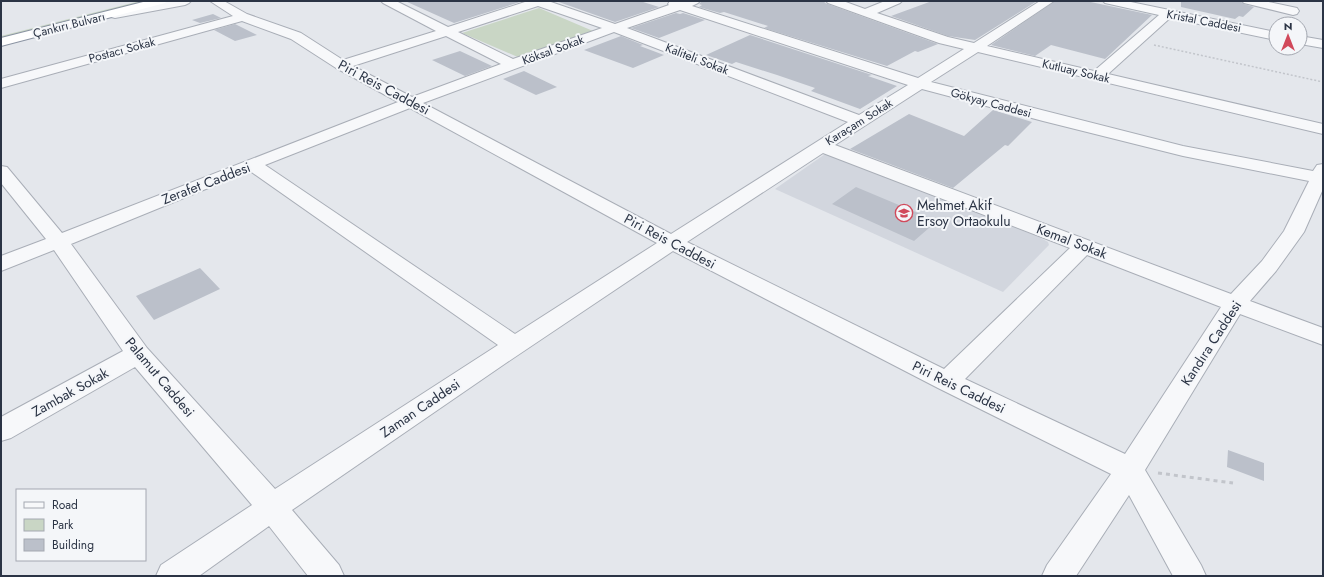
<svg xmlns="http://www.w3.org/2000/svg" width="1324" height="577" viewBox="0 0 1324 577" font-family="Jost,sans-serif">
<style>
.built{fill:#d2d6de}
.green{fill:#c9d6c5}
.building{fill:#bbc0ca}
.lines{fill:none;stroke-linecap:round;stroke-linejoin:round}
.minor-casing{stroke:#a9aeb7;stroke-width:2}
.highway-casing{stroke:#8b94a3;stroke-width:2}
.path-far1{stroke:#c2c5cb;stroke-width:1.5;stroke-dasharray:2 2;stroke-linecap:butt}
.path{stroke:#c2c5cb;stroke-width:3;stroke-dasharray:4 4;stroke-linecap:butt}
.minor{fill:#f7f8fa;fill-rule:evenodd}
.highway{fill:#fff;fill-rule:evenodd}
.labels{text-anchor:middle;stroke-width:4;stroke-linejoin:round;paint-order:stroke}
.far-street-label{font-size:12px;fill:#2b3445;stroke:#f4f6f9}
.street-label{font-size:14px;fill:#2b3445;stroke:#f4f6f9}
.poi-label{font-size:14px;fill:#2b3445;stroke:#f4f6f9;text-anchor:start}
</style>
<rect width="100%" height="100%" fill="#e4e7ec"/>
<path class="built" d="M828,152l211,85 9,5 1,3 -46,47 -228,-103z"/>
<path class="green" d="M140,1h9l-148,38v-3z
M539,8l54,23 -73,27 -58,-25z"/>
<path class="building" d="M405,1h115v1l-66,21z
M556,1h84l19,6 -44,15z
M702,1h122l1,2 113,41 -20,8 -3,-1 -28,15 -123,-38 4,-2 -44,-14 -4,1 -21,-6 3,-2 -3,-1z
M932,1h105l-62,39 -27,-4 -57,-20z
M1055,1h31l66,14 -47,44 -54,-14 -16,11 -44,-11z
M1181,1h59l4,3 10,3 -11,10 -4,-1 -4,3 -54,-12z
M676,13l4,1 3,-1 22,7 -46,18 -28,-10z
M213,14l8,4 -21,5 -8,-3z
M235,24l22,11 -22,6 -21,-11z
M750,35l122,40 -4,1 29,10 -37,23 -49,-18 4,-3 -38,-13 -41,-13 -4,2 -26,-9z
M621,36l22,9 -3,1 24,9 -31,13 -49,-18z
M460,51l32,15 -27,10 -33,-16z
M524,71l33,16 -21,8 -33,-16z
M993,110l39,12 -24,24 -3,-1 -52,43 -103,-39 59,-35 55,22z
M856,187l81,34 -23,20 -82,-37z
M200,268l20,21 -66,31 -18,-24z
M1228,450l36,13v18l-37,-14z"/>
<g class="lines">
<defs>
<path id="minor" d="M166,1h25l-2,2 -4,2 -70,13 -4,-1 -2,-3 2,-3 4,-1z
M210,1h14l23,13 54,19 42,27 93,-29 -53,-28 -2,-2h15l52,26 80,-26h20l67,23 54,-19 -1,-1 2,-3h30l-2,2 -6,3 226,72 46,-29 -25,-6 -111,-40 -2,-2h17l22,8 20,-8h17l-2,2 -23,10 71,24 26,6 66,-42h14l-67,45 107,25 65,-56 -54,-12 -2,-2h23l150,31v8l-106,-22 -62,56 215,50v10l-345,-82 -47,30 252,64 130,25 4,-6 6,-1v25l-19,43 -28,39 -26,30 73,27v17l-83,-31 -95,156 56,95 5,11h-33l-44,-81 -53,81h-34l5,-11 64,-91 -173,-86 -265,-137 -167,112 -214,147 47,55 5,11h-36l-39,-50 -70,50h-43l5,-11 91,-60 -117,-138 -124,71 -10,3v-24l122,-66 -69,-101 -53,21v-15l45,-17 -45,-56v-17l6,1 55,66 336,-131 -62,-34 -45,-29 -49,-18 -241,67v-9l232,-63zM538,6l64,22 -89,31 -55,-27zM680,10l228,75 -49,30 -232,-87zM614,32l234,90 -177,112 -248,-131zM446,36l55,28 -89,33 -59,-31zM922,89l121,32 140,35 126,25 -25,50 -22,30 -31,33 -396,-149zM410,108l247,135 -142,91 -250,-169zM823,153l247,95 -126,121 -257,-127zM250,171l248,174 -223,144 -128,-141 -76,-104zM1087,255l134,52 -96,147 -160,-75z
M1242,1h22l33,7 2,3 -2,3 -4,1 -49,-12z
M1300,36l23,4v8l-23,-4z"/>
<path id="highway" d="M147,1h20l-2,2 -164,43v-8z"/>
</defs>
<use href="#minor" class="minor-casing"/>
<use href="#highway" class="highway-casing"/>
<path class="path-far1" d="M1154,45l169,37"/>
<path class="path" d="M1158,473l75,10"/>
<use href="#minor" class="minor"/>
<use href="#highway" class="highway"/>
</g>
<defs>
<symbol id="school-ring" viewBox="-11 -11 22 22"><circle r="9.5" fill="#f4f6f9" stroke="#d1495b" stroke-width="1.5"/><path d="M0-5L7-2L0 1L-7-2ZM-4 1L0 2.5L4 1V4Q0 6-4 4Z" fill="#d1495b"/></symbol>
</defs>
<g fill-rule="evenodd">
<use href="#school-ring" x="894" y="203" width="20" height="20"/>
</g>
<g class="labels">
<g class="far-street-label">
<text transform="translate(1204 21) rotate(11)" y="4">Kristal Caddesi</text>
<text transform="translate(69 25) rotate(-14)" y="4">Çankırı Bulvarı</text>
<text transform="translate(122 50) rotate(-15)" y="4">Postacı Sokak</text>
<text transform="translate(553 50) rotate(-20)" y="4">Köksal Sokak</text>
<text transform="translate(697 59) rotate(21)" y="4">Kaliteli Sokak</text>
<text transform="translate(1076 71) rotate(13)" y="4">Kutluay Sokak</text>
<text transform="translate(991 103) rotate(15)" y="4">Gökyay Caddesi</text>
<text transform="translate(859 122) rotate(-32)" y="4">Karaçam Sokak</text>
</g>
<g class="street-label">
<text transform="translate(384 87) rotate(28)" y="5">Piri Reis Caddesi</text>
<text transform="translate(206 183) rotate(-21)" y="5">Zerafet Caddesi</text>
<text transform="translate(670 241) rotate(28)" y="5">Piri Reis Caddesi</text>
<text transform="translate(1072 241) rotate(21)" y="5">Kemal Sokak</text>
<text transform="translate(1211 343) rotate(-57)" y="5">Kandıra Caddesi</text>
<text transform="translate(160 377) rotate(50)" y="5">Palamut Caddesi</text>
<text transform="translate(959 387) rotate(26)" y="5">Piri Reis Caddesi</text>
<text transform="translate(70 392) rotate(-29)" y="5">Zambak Sokak</text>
<text transform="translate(420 408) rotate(-34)" y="5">Zaman Caddesi</text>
</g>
<g class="poi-label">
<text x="917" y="210">Mehmet Akif<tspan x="917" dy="16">Ersoy Ortaokulu</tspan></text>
</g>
</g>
<rect width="1324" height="577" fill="none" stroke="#2b3445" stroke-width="4"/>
<rect x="16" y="489" width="130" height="72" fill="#f4f6f9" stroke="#a4a8b1"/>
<rect x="24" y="502" width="20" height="6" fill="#f7f8fa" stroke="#a4a8b1"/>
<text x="52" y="509" font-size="12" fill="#2b3445">Road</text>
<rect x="24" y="519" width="20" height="12" fill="#c9d6c5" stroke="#a4a8b1"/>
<text x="52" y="529" font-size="12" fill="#2b3445">Park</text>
<rect x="24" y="539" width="20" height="12" fill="#bbc0ca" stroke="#a4a8b1"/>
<text x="52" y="549" font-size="12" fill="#2b3445">Building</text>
<g transform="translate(1288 36)"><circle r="19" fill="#f4f6f9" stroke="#a4a8b1"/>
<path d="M0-3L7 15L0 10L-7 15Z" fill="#d1495b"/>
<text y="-6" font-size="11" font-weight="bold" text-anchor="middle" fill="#2b3445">N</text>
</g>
</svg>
